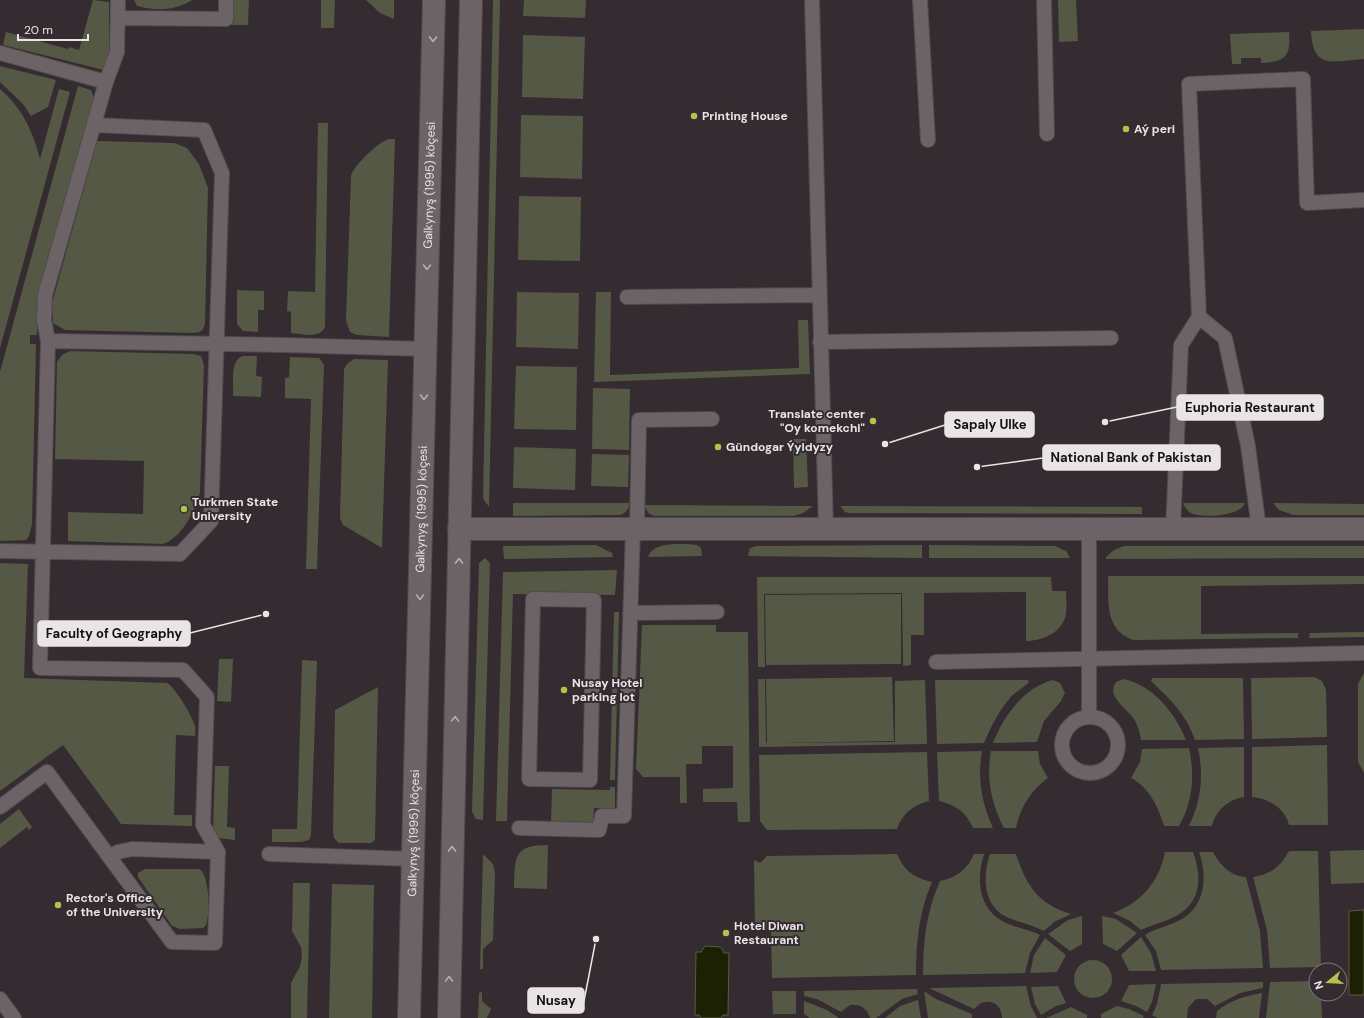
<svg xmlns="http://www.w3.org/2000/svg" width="1364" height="1018" viewBox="0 0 1364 1018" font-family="'DM Sans',sans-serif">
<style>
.green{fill:#545844}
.water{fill:#1d2103;stroke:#5a5c47}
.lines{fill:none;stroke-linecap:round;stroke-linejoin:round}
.service-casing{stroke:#514b4e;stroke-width:16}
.minor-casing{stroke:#514b4e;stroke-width:24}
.secondary-casing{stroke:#514b4e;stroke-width:24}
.service{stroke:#6c6367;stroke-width:14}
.minor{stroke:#6c6367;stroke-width:22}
.secondary{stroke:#6c6367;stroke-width:22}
.oneway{stroke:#b7b0b3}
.poi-dot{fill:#b3c24b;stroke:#342c30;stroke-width:1.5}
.labels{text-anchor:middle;stroke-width:4;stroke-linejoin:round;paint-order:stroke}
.poi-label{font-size:12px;font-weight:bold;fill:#e9e4e6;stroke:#342c30;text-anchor:start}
.street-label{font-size:12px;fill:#e9e4e6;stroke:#342c30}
.leader{fill:none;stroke:#e9e4e6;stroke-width:1.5}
.callout-dot{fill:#e9e4e6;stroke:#342c30;stroke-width:1.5}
.callout{fill:#e9e4e6;stroke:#e9e4e6;stroke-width:1.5}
.callout-label{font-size:13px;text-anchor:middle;font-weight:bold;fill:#111}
</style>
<rect width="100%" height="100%" fill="#342c30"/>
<path class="green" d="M93,0l16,2v62l-5,6 -101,-25 3,-13 62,17 1,-2 10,3z
M134,0h58c-16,11 -38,11 -55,6z
M233,0h16l-1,25h-16z
M321,0h14l-1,28h-13z
M366,0h28v19l-14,-6z
M493,0h7l-11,507 -6,-9z
M524,0h62l-1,18 -62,-2z
M1058,0h18l2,41 -19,1z
M1364,29v30c-31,2 -51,12 -53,-28z
M1289,32c2,24 -3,30 -28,31v-5h-20v6h-9l-2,-30z
M523,35l62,2 -2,62 -61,-2z
M0,66l56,14 -8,27 -17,9 -8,-12 -23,-22z
M78,86l13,4 3,9 -56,206 -1,30h-7v9h6l-4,180 -3,12 -3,4 -26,1v-169z
M0,89c22,19 33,42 40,70l19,-70 11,3 -70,256z
M521,115l62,1 -1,63 -62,-2z
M318,123h10l-3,204c-5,12 -24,7 -34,6v-21l-4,-1 1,-20 27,1z
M389,139h6l-6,198 -32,-2 -7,-3 -4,-12 5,-144c2,-10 28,-35 38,-37z
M97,141l77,2 13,5 12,16 9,24 -3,135c-1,7 -5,10 -12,10l-128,-3 -12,-7 -1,-20z
M519,196l62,1 -1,64 -62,-1z
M237,290l27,1v19h-6v22l-15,-1 -6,-7z
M517,292l62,1 -1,56 -62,-2z
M596,292h15l-1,83 189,-7 -1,-48h10l2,54 -216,8z
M70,351l124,3 7,2 3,9 -4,127c-4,17 -19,48 -38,52l-94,-3v-29l75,2 1,-53 -89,-2 2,-97 5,-7z
M243,356h14l-1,20 6,1 -1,20 -28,-1c1,-12 -4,-36 10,-40z
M290,357l29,1 5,7 -7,204h-11l5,-170 -26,-1v-20l4,-1z
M354,359l34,1 -6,188 -39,-23 -3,-7 4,-149 4,-6z
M516,366l61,1 -1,63 -62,-1z
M593,388l37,1 -1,61 -37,-1z
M793,439h13l2,48 -14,1z
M514,447l62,2 -1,41 -62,-2z
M592,454l37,1 -1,32 -37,-1z
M513,503h116c0,7 -3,10 -9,12l-107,1z
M1183,503h62c-4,13 -40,15 -52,11 -5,-2 -8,-6 -10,-11z
M1273,503l91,1v11h-71l-14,-5z
M644,505l169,1 -10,7 -9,3h-139l-6,-2z
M840,506l302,1v7l-293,-1 -4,-1z
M596,545l16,8 1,4 -109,2 -1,-13z
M697,545l4,3 1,8 -54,1c5,-16 36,-13 49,-12z
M922,545v13l-174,-2 2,-8 7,-2z
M929,545l126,1 11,5 4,7h-141z
M1124,546h240v12l-258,1v-2l8,-7z
M485,558l5,5 -7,257 -7,-1 -4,-7 7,-249z
M0,563l28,1 -4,114 143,5c9,5 25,33 28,43 1,3 0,7 0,10l-19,-1 -2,80h18v11l-71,-2 -58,-79 -63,46z
M617,570l-2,25 -102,-1 -6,227h-11l7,-249z
M1108,576h256v8l-163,2v48l97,-1v5l-165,2c-29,-11 -24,-38 -25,-64z
M757,577h294l1,14h14c0,8 1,16 0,23 -3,18 -23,27 -40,27v-49l-102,1v42h-13v30l-8,1 -1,-73 -138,1 1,73h-7z
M901,594v70l-135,1 -1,-70z
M614,612h5l-4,168h-5z
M642,625h74v7h32l2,190h-12l-1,-20h-34v-13l30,-1v-42h-31v18h-16l1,39h-7v-26h-37l-7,-8z
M1364,632v5l-55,1 1,-5z
M219,659h14l-2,43 -14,-1z
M302,660l15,1 -6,174 -2,5 -8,2h-29v-13h25z
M1364,673v100l-6,-11v-78z
M892,677l2,64 -127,2 -1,-64z
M1314,677l8,4 4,9 1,47 -75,2 -1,-61z
M1152,678h91l1,61 -49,1c-9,-26 -25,-41 -44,-59z
M758,679h7l1,64 129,-1v-61l30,-1 2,64 -168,3z
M1124,679c30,7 51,34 62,61h-45c-1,-7 -3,-14 -7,-21 -8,-12 -28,-22 -18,-37z
M935,680h93l1,2c-6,6 -14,10 -19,16 -12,14 -19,29 -26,45l-47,1z
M1053,680l7,3 5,10 -4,8 -17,20 -7,21 -44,1c10,-26 31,-56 60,-63z
M378,687l-3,153 -4,3h-32l-5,-5 -1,-6 2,-122z
M1327,745l1,80h-39c-4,-17 -21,-27 -37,-28v-50z
M1244,747v50c-15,2 -29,14 -32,29h-23c12,-25 15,-51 9,-78z
M1189,748c6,27 4,54 -10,78h-15c-5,-18 -15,-39 -33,-48l9,-16 2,-13z
M982,751c-5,28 0,52 11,77h-20c-7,-16 -17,-23 -34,-27l-2,-49z
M991,751h47l2,13 8,14c-17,12 -28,30 -32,50h-12c-13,-25 -18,-49 -13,-77z
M927,752l2,49c-15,4 -27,12 -32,28l-130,1 -7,-9 -1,-66z
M215,766h14l-2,61 8,1v12l-18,-2 -4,-7z
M610,787h5v22l-21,-1 -1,14 -42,-1 1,-32 58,1z
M19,809l13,18 -3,3 -2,-3 -27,21v-24z
M548,845l-1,44 -33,-1c1,-31 -1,-43 34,-43z
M1364,850v33l-33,1 -1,-33z
M1289,851h29l3,116 -51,1 -3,-38 -14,-53c17,-2 28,-11 36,-26z
M1165,852h28c9,24 9,50 -17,64 -11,6 -23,8 -35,14l-11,-9 -17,-8c28,-10 46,-31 52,-61z
M1199,852h14c7,13 17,24 33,25l14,54 3,37 -102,2 -5,-19 -11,-16c11,-7 24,-9 35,-15 25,-13 28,-44 19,-68z
M483,854l10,10 2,9 -2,67 -10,9v20h-3z
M897,854c7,17 18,24 35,28 -13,30 -16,60 -16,93l-144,3 -1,-48h-16l-1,-70 6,3 7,-7z
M974,854h10c-8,25 -6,56 22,69 11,5 23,6 34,12l-10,18 -5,20 -102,2c0,-33 3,-63 17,-94 16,-3 28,-12 34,-27z
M990,854h26c10,31 22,50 55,60l-17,8 -10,9c-11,-6 -23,-8 -35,-13 -26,-11 -27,-41 -19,-64z
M145,869h54c11,5 11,45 7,56l-3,3 -23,1 -8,-3 -34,-49v-4z
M293,883h17l-3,135h-16v-35l9,-17 2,-9 -1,-10 -9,-16z
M332,884l42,1 -2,133h-43z
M1082,916v28l-12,7 -22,-17 20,-14z
M1102,916l14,3 21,14 -20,18 -14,-7z
M1141,937l10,16 5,18h-27l-8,-16z
M1045,938l21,17 -9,17 -27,1 4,-18z
M1074 979a19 19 0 1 1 38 0a19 19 0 1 1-38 0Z
M1316,981v13h5l1,24h-56l4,-36z
M1263,982v6l-23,5 -25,13 -8,-7h-11l-8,9 -1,10h-29l-6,-3 5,-11 4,-20z
M1156,984l-4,18 -5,10 -11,-6 -15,-5 8,-16z
M1026,986l5,20 6,12h-35c0,-12 -9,-19 -21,-15l-7,6 -45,-21z
M1058,986l8,17 -10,3 -15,9 -6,-11 -4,-17z
M917,989l1,5 -16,5 -26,19h-6c-3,-10 -10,-14 -20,-13l-9,7 -24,-13 -13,-3v-5z
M772,991h24v23h-23z
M924,991l12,8 36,15v4h-44z
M482,992v9l9,8 -4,9h-9l1,-25z
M1262,993l-3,25h-43l1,-7c13,-11 29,-15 45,-18z
M918,1000l3,18h-36l15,-12z
M804,1001l23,9 12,8h-29l-6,-4z
M1117,1006l12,3 15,7 -1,2h-42v-4z
M1071,1007l16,8v3h-41z"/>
<path class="water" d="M1364,910v85h-15v-84z
M705,946l16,1 3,6h5l-1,62h-5l-2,3h-20l-2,-3h-4l1,-63h5z"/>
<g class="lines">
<defs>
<path id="service" d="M812,0l14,529
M920,0l8,140
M1044,0l3,134
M118,18l108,1v-19
M0,53l106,29 11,-30 1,-52
M627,297l192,-2
M48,341l236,4 141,4
M820,342l291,-4
M637,529l2,-109 73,-1
M1089,529v187
M1173,529l8,-184 18,-28
M1259,529l-11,-83 -23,-108 -26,-21 -10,-233 114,-5 4,124 57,-3
M0,551l180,3 31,-33 11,-348 -18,-43 -110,-5
M533,599l61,1 -4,180 -61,-1z
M630,613l87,-1
M936,662l428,-9
M1062 745a28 28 0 1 1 56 0a28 28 0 1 1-56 0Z
M0,807l47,-35 125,170 43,1 3,-91 -15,-27 4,-128 -24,-27 -143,-2 8,-327 -4,-21 1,-25 61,-213
M519,828l80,2 3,-14h22l9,-287
M269,854l144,5
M110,857l8,-5 14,-3 86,3
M0,999l14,19"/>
<path id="minor" d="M459,529h905"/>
<g id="secondary">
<path id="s1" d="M409,1018l25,-1018"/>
<path d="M449,1018l22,-1018"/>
</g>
</defs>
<use href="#service" class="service-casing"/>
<use href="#minor" class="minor-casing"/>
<use href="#secondary" class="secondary-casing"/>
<use href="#service" class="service"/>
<use href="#minor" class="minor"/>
<use href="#secondary" class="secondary"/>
</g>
<defs><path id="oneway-chevron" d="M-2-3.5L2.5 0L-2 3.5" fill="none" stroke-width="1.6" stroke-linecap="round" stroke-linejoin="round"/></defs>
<g class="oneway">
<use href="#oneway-chevron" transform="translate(433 39) rotate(91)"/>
<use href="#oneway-chevron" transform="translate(427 267) rotate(91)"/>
<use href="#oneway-chevron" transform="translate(424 397) rotate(91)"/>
<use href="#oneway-chevron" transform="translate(459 561) rotate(-89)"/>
<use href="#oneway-chevron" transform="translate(420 597) rotate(91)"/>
<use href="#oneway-chevron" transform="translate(455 719) rotate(-89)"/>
<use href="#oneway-chevron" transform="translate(452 849) rotate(-89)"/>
<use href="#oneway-chevron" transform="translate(449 979) rotate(-89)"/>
</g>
<g class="poi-dot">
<circle cx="694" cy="116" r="4"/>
<circle cx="1126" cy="129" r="4"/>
<circle cx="873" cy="421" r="4"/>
<circle cx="718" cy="447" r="4"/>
<circle cx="184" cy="509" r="4"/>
<circle cx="564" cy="690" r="4"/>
<circle cx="58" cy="905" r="4"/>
<circle cx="726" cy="933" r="4"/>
</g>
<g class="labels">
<g class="poi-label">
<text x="702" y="120">Printing House</text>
<text x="1134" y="133">Aý peri</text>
<text x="865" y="418" text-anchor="end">Translate center<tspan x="865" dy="14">"Oy komekchi"</tspan></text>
<text x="726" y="451">Gündogar Ýyldyzy</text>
<text x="192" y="506">Turkmen State<tspan x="192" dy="14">University</tspan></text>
<text x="572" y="687">Nusay Hotel<tspan x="572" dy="14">parking lot</tspan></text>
<text x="66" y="902">Rector's Office<tspan x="66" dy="14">of the University</tspan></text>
<text x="734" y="930">Hotel Diwan<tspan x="734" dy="14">Restaurant</tspan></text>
</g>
<g class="street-label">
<text dy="4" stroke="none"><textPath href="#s1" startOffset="833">Galkynyş (1995) köçesi</textPath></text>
<text dy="4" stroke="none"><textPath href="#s1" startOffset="509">Galkynyş (1995) köçesi</textPath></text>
<text dy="4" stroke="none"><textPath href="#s1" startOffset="185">Galkynyş (1995) köçesi</textPath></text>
</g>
</g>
<path class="leader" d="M1105 422L1177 407M885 444L945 425M977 467L1043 458M266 614L190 633M596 939L584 1001"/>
<g class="callout-dot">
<circle cx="1105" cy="422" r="4"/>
<circle cx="885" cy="444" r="4"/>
<circle cx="977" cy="467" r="4"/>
<circle cx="266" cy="614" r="4"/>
<circle cx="596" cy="939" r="4"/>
</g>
<g class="callout">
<rect x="1177" y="395" width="146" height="25" rx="4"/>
<rect x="945" y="412" width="89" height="25" rx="4"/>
<rect x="1043" y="445" width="177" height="25" rx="4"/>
<rect x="38" y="621" width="152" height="25" rx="4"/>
<rect x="528" y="988" width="56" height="25" rx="4"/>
</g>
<g class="callout-label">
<text x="1250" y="412">Euphoria Restaurant</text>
<text x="990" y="429">Sapaly Ulke</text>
<text x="1131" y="462">National Bank of Pakistan</text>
<text x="114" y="638">Faculty of Geography</text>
<text x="556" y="1005">Nusay</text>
</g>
<g transform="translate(1328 982) rotate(252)"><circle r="19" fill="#342c30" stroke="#7c7679"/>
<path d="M0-3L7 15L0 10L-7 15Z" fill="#b3c24b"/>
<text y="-6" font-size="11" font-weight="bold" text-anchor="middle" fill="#e9e4e6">N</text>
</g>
<path d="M18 34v6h70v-6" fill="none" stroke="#e9e4e6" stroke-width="2"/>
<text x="24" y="34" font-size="12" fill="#e9e4e6" stroke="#342c30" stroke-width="3" paint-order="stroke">20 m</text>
</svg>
